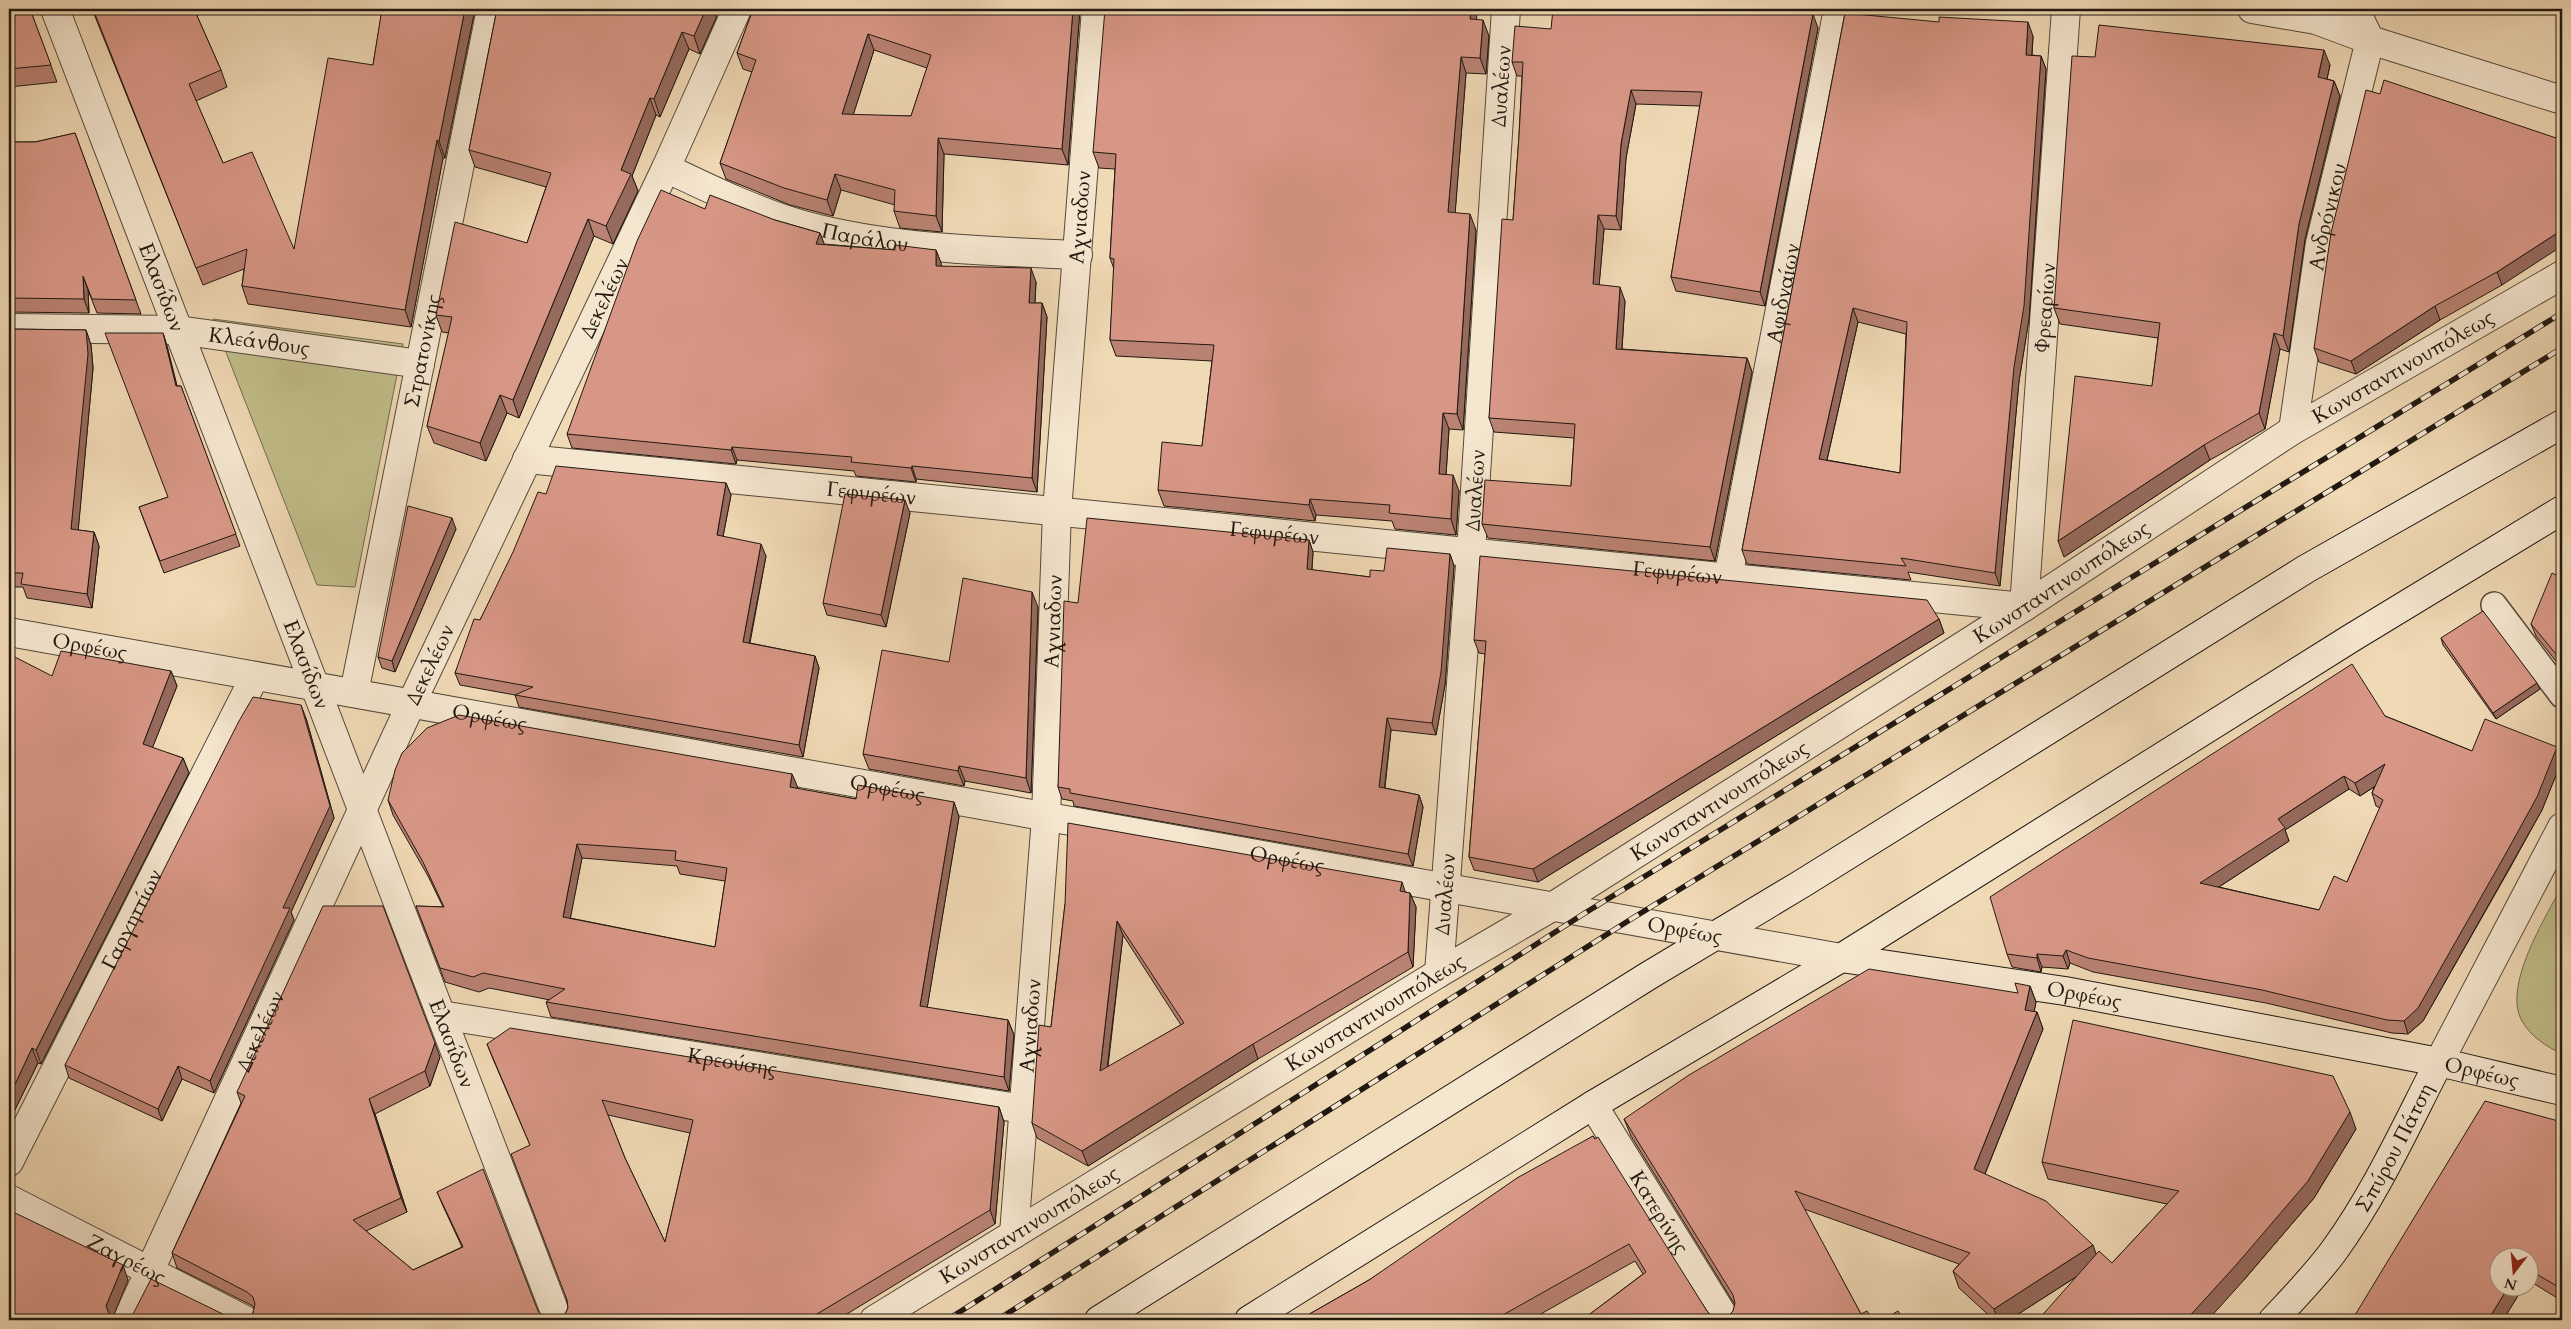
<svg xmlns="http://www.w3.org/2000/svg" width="2571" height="1329" viewBox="0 0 2571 1329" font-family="Cardo,serif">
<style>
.green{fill:#c0bd89;stroke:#706a4d}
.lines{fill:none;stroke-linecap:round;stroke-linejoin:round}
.lane-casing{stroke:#55483a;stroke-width:28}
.street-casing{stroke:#55483a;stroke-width:30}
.secondary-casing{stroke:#211811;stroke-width:30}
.lane{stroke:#f5e6cf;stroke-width:25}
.street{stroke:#f5e6cf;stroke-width:28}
.secondary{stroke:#f5e6cf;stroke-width:28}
.rail-casing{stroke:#211811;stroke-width:5.5}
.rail{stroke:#f5e6cf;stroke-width:4;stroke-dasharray:11;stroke-linecap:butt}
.wall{fill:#ba8273;stroke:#211811;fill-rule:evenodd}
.shaded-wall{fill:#976a5e;stroke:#211811}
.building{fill:#d89786;stroke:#211811;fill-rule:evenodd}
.labels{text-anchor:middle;stroke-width:4;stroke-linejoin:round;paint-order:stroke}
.street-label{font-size:21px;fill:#211811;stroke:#f5e6cf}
</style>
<rect width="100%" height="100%" fill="#f0d9b5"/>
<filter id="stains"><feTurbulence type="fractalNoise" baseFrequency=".004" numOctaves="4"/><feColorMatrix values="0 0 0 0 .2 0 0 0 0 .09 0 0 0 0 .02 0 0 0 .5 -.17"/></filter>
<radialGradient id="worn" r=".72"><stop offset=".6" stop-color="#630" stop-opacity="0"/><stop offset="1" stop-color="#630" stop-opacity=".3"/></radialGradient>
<path class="green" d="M213,319l190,25 -48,243 -38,-2z
M2562,886v168c-16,-8 -31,-17 -40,-33 -20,-35 24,-104 40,-135z"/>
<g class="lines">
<defs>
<path id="lane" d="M2494,605l68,90"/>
<g id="street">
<path id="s1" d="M55,9l503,1311"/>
<path d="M2252,9l64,11 54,20 192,60"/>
<path id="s2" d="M666,168c44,21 89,43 137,57 87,24 185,26 275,30"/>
<path id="s3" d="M9,328l169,2 242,34"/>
<path id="s4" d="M2293,430l27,-187 50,-203 -15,-31"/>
<path id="s5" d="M527,459l1497,148"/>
<path id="s6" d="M1728,578l110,-569"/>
<path id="s7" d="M2024,607l42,-598"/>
<path id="s8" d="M9,632l1832,326"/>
<path id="s9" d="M354,693l137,-684"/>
<path id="s10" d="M1439,973l32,-421 35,-543"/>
<path id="s11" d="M441,1015l582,94"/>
<path d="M2439,1062l123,-235"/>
<path id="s12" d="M1593,1105l133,215"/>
<path id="s13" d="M9,1162l246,-486"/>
<path id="s14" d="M9,1199l236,121"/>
<path id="s15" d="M1014,1234l32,-417 11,-306 39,-502"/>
<path id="s16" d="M127,1320l284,-616 255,-536 71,-159"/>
<path id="s17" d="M874,1320l565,-347 113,-66 472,-300 269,-177 269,-155"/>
</g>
<g id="secondary">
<path id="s18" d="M1841,958l224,33 374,71 123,29"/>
<path d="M1099,1320l549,-344 155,-93 503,-314 256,-145"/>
<path d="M1249,1320l344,-215 248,-147 512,-321 209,-127"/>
<path id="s19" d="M2273,1320c21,-22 42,-44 60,-68 43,-59 73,-126 106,-190"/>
</g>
</defs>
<use href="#lane" class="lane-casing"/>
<use href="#street" class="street-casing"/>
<use href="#secondary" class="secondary-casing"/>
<use href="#lane" class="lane"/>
<use href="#street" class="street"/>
<use href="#secondary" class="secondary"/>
<defs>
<path id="rail" d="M947,1320l638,-407 977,-600
M997,1320l631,-399 934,-573"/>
</defs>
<use href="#rail" class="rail-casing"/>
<use href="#rail" class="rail"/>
</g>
<path class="wall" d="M9,9h21l27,73 -48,5z
M92,9h102l27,61 6,17 -31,14 27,62 71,86 79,-184 9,-54 -32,-2h125l-30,149h-2l-32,169 -163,-23 -6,-18 2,-17 -41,16z
M497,9h220l-1,9 -16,36 -11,-5 -29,68 -4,-2 -24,61 6,15 -25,53 -19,-8 -75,182 -12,-5 -21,48 -52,-18 -7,-17 22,-93 -7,-1 -6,-17 91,-72 19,-56 -71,-20 -6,-17z
M753,9h327l-12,156 -124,-11 -2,78 -42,-4 -6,-17 1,-6 -54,-15 -8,26 -43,-11 -64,-26 -6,-16 32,-91 -9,-3 -6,-16zM874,50l53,18 -16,48 -58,-1z
M1845,13l188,23 -1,19 9,1 5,13 -17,250 -10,62 -19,205 -92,-14 3,8 -164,-16 -5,-14zM1858,322l48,12 -6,139 -73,-13z
M1477,20l12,16 -3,38 -20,-1 -11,140 21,17 -13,200 -14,-1 -3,46 13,16 -3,44 -61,-6 -3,-8 -76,-6 -1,6 -151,-15 -6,-16 44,-44 10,-85 -96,-5 -6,-16 4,-71 -4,-11 5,-89 -16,-1 -6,-16z
M1818,28l-53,278 -89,-15 -5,-14 29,-171 -64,-2 -10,54 -5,72 -17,-1 -5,56 26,16 -3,48 125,9 5,14 -37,189 -227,-23 -6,-14 89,-38 3,-48 -80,-6 -5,-14 24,-198 6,-84 3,-60h-5l-5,-14 39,-33z
M2095,57l235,8 -3,14 7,2 6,15 -35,143 -16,113 -9,-3 -15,80 -55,31 -146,97 88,-171 6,-48 -98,-14 -6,-16z
M75,133l66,181 -44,-1 -9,-23 1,23 -80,-1v-170h26z
M2562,140l-60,145 -62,35 -84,54 -37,-12 -5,-14z
M705,209l70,11 45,13 4,11 71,6h41l5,13v3l95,16 -1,21h7l5,14 -10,175 -121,-13v3l-60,-6 -2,-5 -117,-11 -1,4 -164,-16 -5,-14z
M9,329l77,1 5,15 2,23 -15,162 16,2 5,14 -7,62 -65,-10 -4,-11h-14z
M163,333l4,13 10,40h4l59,160 -76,27 -25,-66 29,-10z
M726,483l5,12 -8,41 43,20 -16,87 65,13 4,12 -16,89 -284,-50 -4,-12 -55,-10 -5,-12 25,-53 66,-126z
M910,513l-24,114 -59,-12 -4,-12z
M456,529l-61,143 -13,-4 -4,-11z
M1309,540l4,12 -1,18 58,7 14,-6 66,-17 4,12 -9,119 -9,50 -45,-5 -6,58 34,7 4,12 -10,59 -339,-60 -1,-5 -11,-2 -4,-12 20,-184z
M2562,578v91l-26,-33 -5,-12z
M1038,607l-7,186 -66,-12 -1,5 -95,-17 -6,-15 86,-92z
M1939,619l5,14 -406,249 -64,-12 -5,-13 16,-203 -6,-1 -5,-13z
M2441,638l99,51 -44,30 -53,-74z
M171,671l6,15 -25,62 31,10 6,15 -148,291 -3,-1 -29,59 43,-446z
M2385,716l87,35 90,9 -20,50 -32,58 -87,153 -15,13 -16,-1 -126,-30 -173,-31 -23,-9 -2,6 -26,-2 -1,5 -29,-5 -5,-13zM2374,787l-2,6 4,13 4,2 -33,74 -28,28 -100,-23 70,-46 -4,-11 64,-41 11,7z
M306,718l28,100 -43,94 3,8 -80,173 -32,-14 -20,42 -93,-43 -4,-13z
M792,774l6,15 58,10 98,3 5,15 -32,191 81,12 6,15 -5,56 -458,-74 -5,-15 4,-2 -61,-12 -10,4 -34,-10 -29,-76 27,1 -15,-31 -35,-61 -5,-15zM582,858l95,8 3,8 45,7 -10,66 -145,-29z
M1405,892l5,1 6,14 -3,60 -155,92 -170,107 -51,-28 -5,-15 19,-96 14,-123zM1123,935l58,90 -73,42z
M2030,986l6,16 -2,10h3l6,17 -58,145 111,80 16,9 55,-59 -119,-25 -6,-17 314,-33 -42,69 -71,83 -167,-4 -67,43h-15l-35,-32 -6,-17 6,-7 -155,-55 57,105 12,6h-291l61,-46 -8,-13 -105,59h-231l70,-40 224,-144 114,175 5,6 8,2 8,-3 5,-5 2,-6 -104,-169 -7,-17 394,-126z
M487,1044l512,63 5,15 -9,102 -158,96h-281h2l6,-4 4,-8 -1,-7 -37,-156 -37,-86zM608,1115l82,18 -25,109 -40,-84z
M440,1057l-10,29 -55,28 32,98 -41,19 47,39 49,-23 -19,-41 -6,-14 106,125 -295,2 5,-6 1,-5 -1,-2 -76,-38 -5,-15 69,-150 -4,-11z
M2562,1122v179l-34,-21v-24h-30l26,30 -21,34h-151z"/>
<path class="shaded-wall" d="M465,9h10l-30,149 -6,-17z
M706,9h11l-1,9 -16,36 -6,-18z
M1073,9h7l-12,156 -6,-16z
M1471,9h6l-1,26 -6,-16z
M1813,14l5,14 -53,278 -5,-14z
M1483,20l6,16 -3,38 -6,-16z
M2028,22l5,14 -2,32 -5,-13z
M682,32l7,17 -29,68 -6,-18z
M868,34l6,16 -26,81 -6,-17z
M2324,50l6,15 -6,27 -6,-15z
M2041,56l5,13 -17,250 -10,62 -19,205 -5,-13z
M1461,57l5,16 -12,155 -6,-16z
M2334,81l6,15 -35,143 -16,113 -6,-16 16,-112z
M1631,90l5,14 -10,54 -5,72 -5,-14 5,-72z
M650,98l6,17 -24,61 6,15 -25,53 -7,-18 15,-56z
M938,138l6,16 -2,78 -6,-16z
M437,140l6,18 -32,169 -6,-17z
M835,174l6,16 -8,26 -6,-16z
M1470,214l6,16 -13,200 -6,-16z
M1598,215l6,14 -6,69 -5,-14z
M588,219l6,17 -75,182 -6,-18z
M2562,230v16l-60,39 -5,-13z
M820,233l5,13 -9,-2z
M936,250l5,13v16l-5,-13z
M1031,268l5,14 -2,35 -5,-14z
M83,276l5,14 1,23 -5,-14z
M1620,287l5,14 -4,62 -5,-14z
M1042,303l5,14 -10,175 -5,-14z
M2435,306l5,14 -84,54 -5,-13z
M1853,308l5,14 -34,151 -5,-14z
M86,330l5,15 2,23 -16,176 -6,-15z
M163,333l4,13 13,52 -4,-12z
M2274,333l6,16 -15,80 -6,-16z
M1747,358l5,14 -37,189 -5,-14z
M500,395l7,18 -21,48 -6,-18z
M1443,413l6,16 -4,61 -6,-16z
M2204,445l6,15 -146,97 -6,-16z
M732,447l5,13 -1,4 -5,-14z
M912,466l4,13v3l-5,-14z
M1453,475l6,16 -3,44 -5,-16z
M726,483l5,12 -10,52 -4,-12z
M1310,499l6,16 -1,6 -6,-16z
M905,500l5,13 -24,114 -5,-12z
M452,518l4,11 -61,143 -3,-11z
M94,532l5,14 -7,62 -5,-14z
M1309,540l4,12 -2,29 -4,-12z
M761,544l5,12 -19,98 -4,-12z
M1450,554l4,12 -9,119 -9,50 -4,-12z
M1032,592l6,15 -7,186 -5,-15z
M1939,619l5,14 -406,249 -5,-13z
M815,656l4,12 -16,89 -4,-12z
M171,671l6,15 -29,73 -5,-15z
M2537,683l3,6 -44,30 -3,-6z
M301,705l5,13 28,100 -43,94 3,8 -80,173 -4,-12 73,-173z
M1387,718l4,12 -8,70 -4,-13z
M2557,747l5,13 -20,50 -119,211 -15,13 -4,-13z
M183,758l6,15 -148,291 -5,-14z
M2385,764l4,13 -29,19 -5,-13z
M959,766l6,15 -1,5 -6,-15z
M792,774l6,14 -3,14 -5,-15z
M2344,776l5,13 -64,41 4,11 -84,55 -5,-13 78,-64z
M1419,795l4,12 -10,59 -5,-12z
M954,802l5,15 -34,204 -5,-15z
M577,844l5,14 -14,73 -5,-14z
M1402,882l5,15 -7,-6z
M1410,893l6,14 -3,60 -5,-15z
M1117,921l6,14 -18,151 -5,-15z
M2066,950l4,13 -2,6 -5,-13z
M2037,954l5,13 -1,5 -4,-14z
M2030,986l6,16 -5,25 -6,-17z
M2037,1012l6,17 -63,157 -6,-17z
M1008,1020l6,15 -5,56 -5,-14z
M435,1043l5,14 -10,29 -5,-15z
M1253,1044l5,15 -170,107 -6,-15z
M32,1048l6,15 -29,59v-25z
M178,1066l4,13 -20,42 -4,-12z
M369,1099l6,15 32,98 -6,-14z
M999,1107l5,15 -9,102 -5,-14z
M2350,1112l6,17 -42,69 -71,83 -35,39h-22z
M2093,1245l6,17 -90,58h-11l-4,-11z
M123,1265l5,15 -16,40h-1l-5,-14z
M2509,1286h15l-21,34h-15z"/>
<path class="building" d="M9,9h21l21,56 -42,4z
M93,9h101l27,61 -32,14 34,79 29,-11 42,97 34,-191 45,7 9,-56h83l-26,132 -2,-1 -32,170 -163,-24 5,-37 -51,19z
M497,9h209l-12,27 -12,-4 -28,67 -4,-1 -29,72 10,4 -25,52 -18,-7 -75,181 -13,-5 -20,48 -53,-17 25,-109 -16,-2 19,-93 72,21 24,-70 -82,-23z
M753,9h320l-11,140 -124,-11 -2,78 -42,-5 1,-21 -60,-16 -8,26 -43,-12 -64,-25 36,-103 -19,-7zM868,34l63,21 -20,61 -69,-2z
M1105,9h366l-1,10 13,1 -3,38 -19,-1 -13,155 22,2 -13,200 -14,-1 -4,61 14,1 -2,44 -62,-6 1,-8 -80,-6 -1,6 -151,-15 4,-48 40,4 12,-101 -104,-5 4,-81 -4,-1 6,-104 -23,-2z
M1553,9h216l44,5 -53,278 -89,-15 31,-185 -71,-2 -10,54 -5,72 -18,-1 -5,69 27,3 -4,62 131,9 -37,189 -228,-23 3,-44 86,6 4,-62 -86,-6 13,-199 11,1 6,-84 4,-74h-11l3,-36 36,3z
M1845,13l94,9v-5l89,5 -2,33 15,1 -17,250 -10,61 -19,206 -94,-15 5,8 -164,-16zM1853,308l54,14 -7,151 -81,-14z
M2099,25l225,25 -6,27 16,4 -35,143 -16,112 -9,-3 -15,80 -55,32 -146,96 17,-165 77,10 8,-63 -106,-15 18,-252 23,1z
M2384,80l178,60v90l-65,42 -62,34 -84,55 -37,-13 17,-115 35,-143 14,4z
M75,133l61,167 -44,-1 -9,-23 1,23 -75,-1v-156h26z
M661,190l44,19 5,-14 65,25 45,13 -4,11 79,6v-5l41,5v16l95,2 -2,35h13l-10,175 -120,-12 -1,2 -60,-6 1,-5 -120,-10 -1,3 -164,-16 70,-193z
M9,329l77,1 2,24 -17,175 23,3 -7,62 -66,-10 2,-11h-14z
M105,333h58l13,53h5l55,148 -76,27 -21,-54 29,-10z
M556,466l170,17 -9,52 44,9 -18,98 72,14 -16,89 -284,-50 18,-8 -78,-14 19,-54 6,1 33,-68 25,-60 8,2z
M845,494l60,6 -24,115 -58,-12z
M408,506l44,12 -60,143 -14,-4z
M1087,518l222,22 -2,29 63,8v-7l14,1 3,-23 63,6 -9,118 -9,51 -45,-5 -8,69 40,8 -11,59 -338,-61v-4l-12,-2 6,-186 14,2z
M1480,556l447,44 12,19 -406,250 -64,-12 17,-216 -12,-1z
M2552,573l10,5v83l-1,-1 -30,-36z
M963,578l69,14 -6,186 -67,-12 -1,5 -95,-17 19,-104 67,12z
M2483,611l54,72 -44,30 -52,-75z
M61,651l110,20 -28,73 40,14 -147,292 -4,-2 -23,49v-443l43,22z
M2352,664l33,52 87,35 13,-32 72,28 -20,50 -32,58 -87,153 -14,13 -17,-1 -125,-30 -174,-32 -22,-8 -3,6 -26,-2v4l-30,-4 -17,-57zM2385,764l-13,29 11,7 -36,82 -13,-6 -15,34 -119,-27 85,-55 -7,-9 66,-43 11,7z
M253,697l48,8 29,101 -47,102h7l-80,173 -32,-15 -20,43 -93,-44 174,-344z
M459,715l333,59 -2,13 66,12 2,-14 96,17 -34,204 88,14 -4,57 -458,-75 19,-13 -82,-16 -10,4 -33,-9 -24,-62 28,1 -21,-45 -35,-62 7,-30 7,-17 25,-25zM577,844l99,7 -1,9 52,8 -12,79 -152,-30z
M1068,823l334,59 -2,9 10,2 -2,59 -155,92 -171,107 -50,-28 7,-98 12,2 14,-123zM1117,921l67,102 -84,48z
M323,906h60l52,137 -10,28 -56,28 32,99 -48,22 60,50 50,-23 -26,-55 46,-23 55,142 5,6 6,3h-307l6,-1 5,-6 2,-9 -2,-7 -6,-5 -75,-39 73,-157 -8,-4z
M1869,969l149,24 -3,-10 15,3 -5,24 12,2 -63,157 72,32 47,44 -99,64 -41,-38 17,-18 -175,-62 66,123 6,-3 6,9h-291l64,-48 -17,-28 -135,76h-195l70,-40 148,-102 76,-42 2,3 3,-2 109,174 5,6 8,2 8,-3 5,-5 2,-8 -2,-8 -109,-176 65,-44z
M2073,1020l260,56 17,36 -42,69 -71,83 -51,56h-148l61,-69 13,12 67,-72 -137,-29z
M510,1028l489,79 -9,103 -183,110h-251h2l6,-4 4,-8 -1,-8 -56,-146 19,-9 -43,-101zM602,1100l91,20 -28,122 -40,-84z
M2485,1101l77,21v167l-34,-20v-13h-30v30h11l-21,34h-136z
M9,1210l114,55 -17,41 3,8 7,6h3h-110z
M151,1279l82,40 4,1h-112l6,-2z
M1898,1311l6,9h-21z"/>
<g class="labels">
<g class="street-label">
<text dy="7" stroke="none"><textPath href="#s10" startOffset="889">Δυαλέων</textPath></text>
<text dy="7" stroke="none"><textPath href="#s15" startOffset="1019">Αχνιαδων</textPath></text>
<text dy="7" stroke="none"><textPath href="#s4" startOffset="216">Ανδρόνικου</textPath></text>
<text dy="7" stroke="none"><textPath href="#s2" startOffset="212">Παράλου</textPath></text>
<text dy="7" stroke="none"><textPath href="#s1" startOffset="298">Ελασίδων</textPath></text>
<text dy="7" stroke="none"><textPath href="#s6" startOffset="290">Αφιδναίων</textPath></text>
<text dy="7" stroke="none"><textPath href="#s16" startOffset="1128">Δεκελέων</textPath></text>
<text dy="7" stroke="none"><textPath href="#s7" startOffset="300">Φρεαρίων</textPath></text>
<text dy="7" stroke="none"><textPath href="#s3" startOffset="251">Κλεάνθους</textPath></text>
<text dy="7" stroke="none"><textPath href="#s9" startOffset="349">Στρατονίκης</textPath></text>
<text dy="7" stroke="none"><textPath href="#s17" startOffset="1802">Κωνσταντινουπόλεως</textPath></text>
<text dy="7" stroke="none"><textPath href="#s10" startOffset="484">Δυαλέων</textPath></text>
<text dy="7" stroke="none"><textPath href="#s5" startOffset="346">Γεφυρέων</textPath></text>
<text dy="7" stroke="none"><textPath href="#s5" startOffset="751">Γεφυρέων</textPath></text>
<text dy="7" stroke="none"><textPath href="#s5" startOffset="1156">Γεφυρέων</textPath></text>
<text dy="7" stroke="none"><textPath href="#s17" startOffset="1398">Κωνσταντινουπόλεως</textPath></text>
<text dy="7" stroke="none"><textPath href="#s15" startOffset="614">Αχνιαδων</textPath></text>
<text dy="7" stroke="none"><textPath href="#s8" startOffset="82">Ορφέως</textPath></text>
<text dy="7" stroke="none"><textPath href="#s16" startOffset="722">Δεκελέων</textPath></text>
<text dy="7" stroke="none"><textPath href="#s1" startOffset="702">Ελασίδων</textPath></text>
<text dy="7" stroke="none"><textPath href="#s8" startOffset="488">Ορφέως</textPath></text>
<text dy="7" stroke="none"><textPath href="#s8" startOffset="892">Ορφέως</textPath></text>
<text dy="7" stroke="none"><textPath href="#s17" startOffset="992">Κωνσταντινουπόλεως</textPath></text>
<text dy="7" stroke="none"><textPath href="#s8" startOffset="1298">Ορφέως</textPath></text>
<text dy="7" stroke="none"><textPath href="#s10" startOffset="79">Δυαλέων</textPath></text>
<text dy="7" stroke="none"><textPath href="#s13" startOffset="272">Γαργηττίων</textPath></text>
<text dy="7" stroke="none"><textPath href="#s8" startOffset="1702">Ορφέως</textPath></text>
<text dy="7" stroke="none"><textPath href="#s18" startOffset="246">Ορφέως</textPath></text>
<text dy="7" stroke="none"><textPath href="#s17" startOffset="588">Κωνσταντινουπόλεως</textPath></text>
<text dy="7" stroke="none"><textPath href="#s15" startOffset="209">Αχνιαδων</textPath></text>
<text dy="7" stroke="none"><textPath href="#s16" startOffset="318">Δεκελέων</textPath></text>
<text dy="7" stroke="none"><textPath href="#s1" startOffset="1108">Ελασίδων</textPath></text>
<text dy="7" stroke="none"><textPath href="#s11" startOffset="295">Κρεούσης</textPath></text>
<text dy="7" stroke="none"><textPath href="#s18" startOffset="651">Ορφέως</textPath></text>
<text dy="7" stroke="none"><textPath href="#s19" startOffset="212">Σπύρου Πάτση</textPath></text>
<text dy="7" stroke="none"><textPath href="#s12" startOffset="126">Κατερίνης</textPath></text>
<text dy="7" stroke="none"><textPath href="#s17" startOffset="182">Κωνσταντινουπόλεως</textPath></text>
<text dy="7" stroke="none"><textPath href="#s14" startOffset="132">Ζαγρέως</textPath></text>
</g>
</g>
<rect width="2571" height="1329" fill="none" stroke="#f0d9b5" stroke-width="30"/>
<rect x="10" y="10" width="2551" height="1309" fill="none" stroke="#211811" stroke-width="2.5"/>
<rect x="15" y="15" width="2541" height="1299" fill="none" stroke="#211811"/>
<g transform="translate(2514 1272) rotate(196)"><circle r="24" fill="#f5e6cf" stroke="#a09483"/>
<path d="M0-4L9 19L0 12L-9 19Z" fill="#8f2418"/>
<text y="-8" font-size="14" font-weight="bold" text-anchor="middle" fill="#211811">N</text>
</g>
<rect width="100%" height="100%" filter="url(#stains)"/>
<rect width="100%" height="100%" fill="url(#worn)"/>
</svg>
